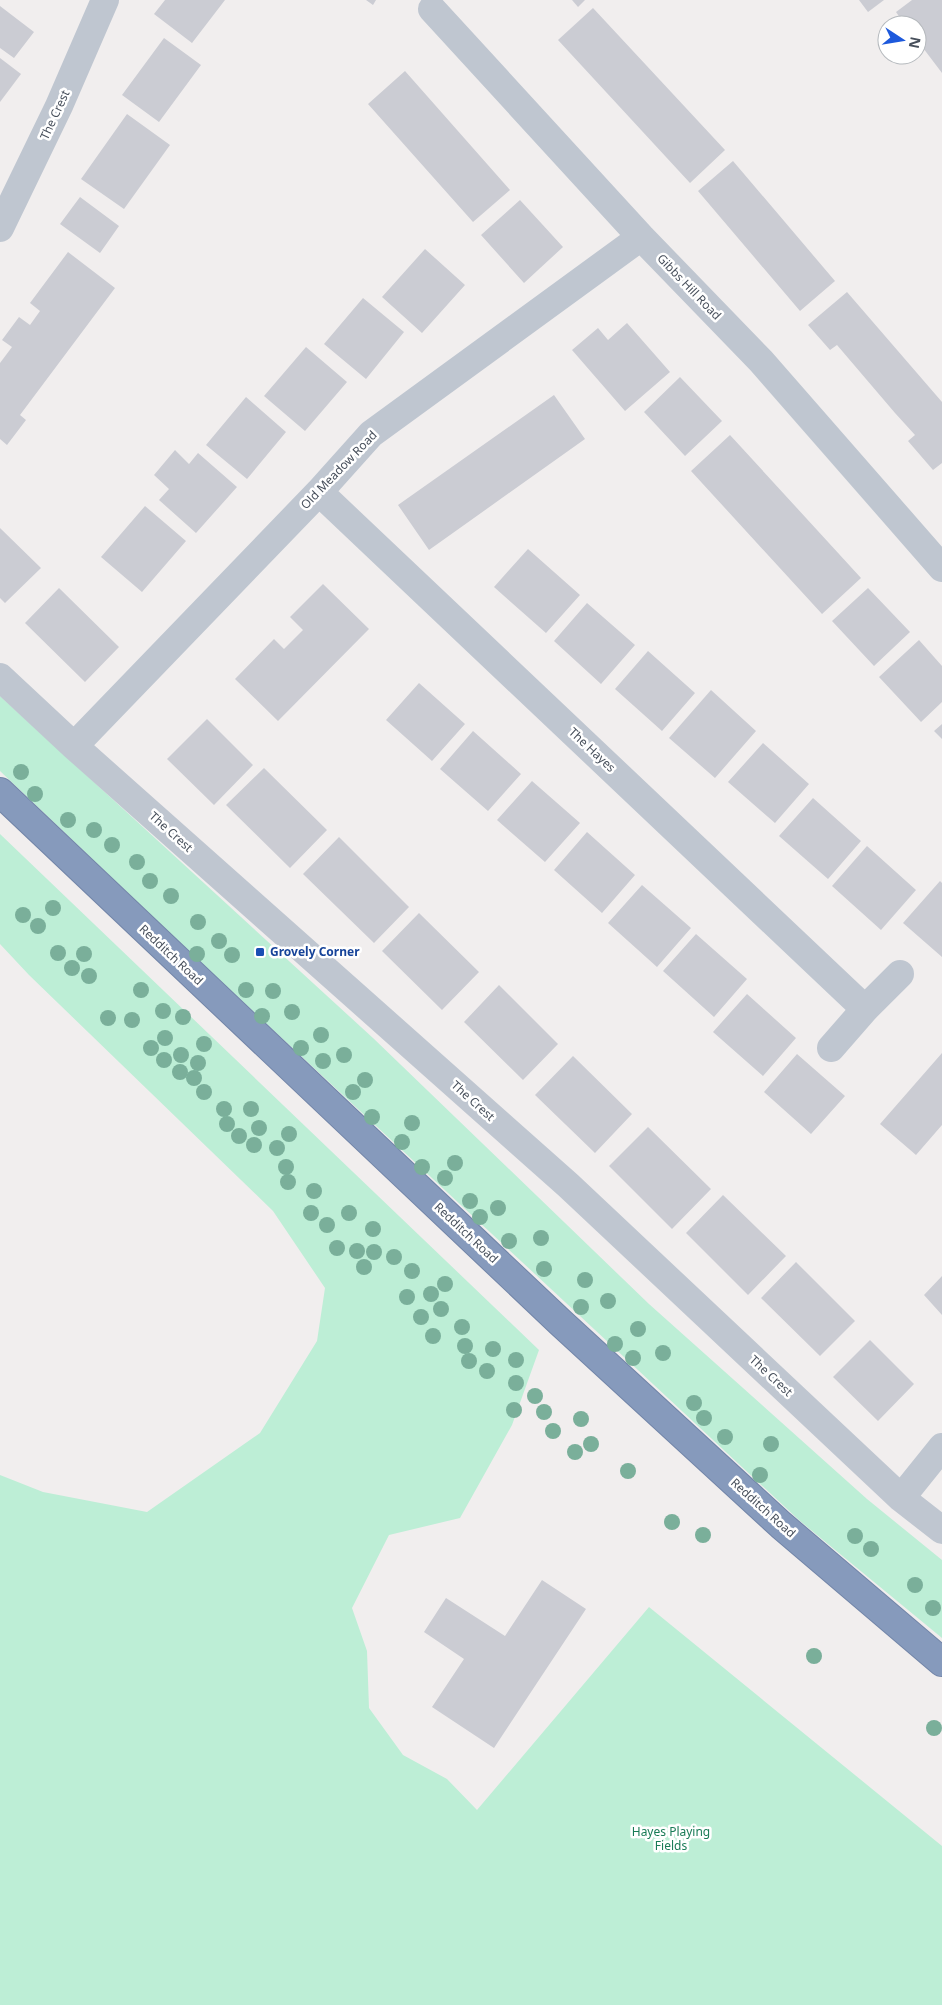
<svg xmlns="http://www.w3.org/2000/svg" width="942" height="2005" viewBox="0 0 942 2005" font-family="'Noto Sans',sans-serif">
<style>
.green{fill:#bdeed6}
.building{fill:#cbccd3}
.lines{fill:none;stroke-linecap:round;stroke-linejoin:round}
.highway-casing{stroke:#7285a8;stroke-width:30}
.street{stroke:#bfc6d0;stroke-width:28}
.highway{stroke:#869abc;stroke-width:28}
.tree{fill:#7aaf9a}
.transit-dot{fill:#1a4fb4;stroke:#fff;stroke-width:2}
.labels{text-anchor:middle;stroke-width:5;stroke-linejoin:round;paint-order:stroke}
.street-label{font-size:12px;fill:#474f5b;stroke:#fff}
.transit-label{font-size:12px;font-weight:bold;fill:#164399;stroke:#fff;text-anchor:start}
.park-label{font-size:12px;fill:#197b56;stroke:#fff}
</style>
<rect width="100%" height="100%" fill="#f1eeee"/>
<path class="green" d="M0,696l373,342 276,266 218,195 75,61v78l-142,-117 -587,-547 -213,-203z
M0,834l539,516 -27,75 -52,93 -71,17 -37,73 15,43 2,57 34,47 44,24 30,31 172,-203 293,239v159h-942v-530l43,17 104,20 113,-79 57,-92 8,-53 -52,-77 -244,-236 -29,-31z"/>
<path class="building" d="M165,0h60l-33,43 -38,-29z
M366,0h10l-3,5z
M572,0h13l-7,7z
M859,0h25l-16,12z
M912,0h30v73l-25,-33v-15h-12l-9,-13z
M0,6l34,26 -20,26 -14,-10z
M593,8l132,142 -35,33 -132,-143z
M164,38l37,27 -42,57 -37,-27z
M0,58l21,16 -21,28z
M405,71l105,119 -37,32 -105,-118z
M127,114l43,31 -46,64 -43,-30z
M733,161l102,120 -35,30 -102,-120z
M80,197l39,29 -19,27 -40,-29z
M520,200l43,47 -39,36 -43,-48z
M425,249l40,36 -43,48 -40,-36z
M68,252l47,36 -95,127 6,5 -19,25 -7,-6v-76l12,-16 -10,-7 17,-23 11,8 10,-14 -10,-8z
M847,292l95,110v61l-9,7 -25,-29 7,-6 -20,-22 -58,-68 -7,5 -22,-25z
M363,298l41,34 -38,47 -42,-35z
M627,323l43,49 -45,39 -53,-61 26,-22 10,12z
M306,347l41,35 -42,49 -41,-35z
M680,377l42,44 -37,35 -41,-44z
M554,395l31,44 -156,111 -31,-45z
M246,397l40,35 -39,47 -41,-34z
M730,435l131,143 -39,36 -131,-143z
M175,450l14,14 9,-11 39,34 -41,46 -37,-33 10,-11 -15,-14z
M145,506l41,35 -44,51 -41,-35z
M0,528l41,40 -36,35 -5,-5z
M528,549l52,46 -34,38 -52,-46z
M323,584l46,45 -91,92 -43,-42 39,-40 10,10 19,-19 -13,-13z
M59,588l60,59 -34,35 -60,-59z
M868,588l42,44 -36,34 -42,-45z
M587,603l48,42 -34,39 -47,-43z
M919,640l23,26v36l-21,20 -42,-45z
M648,651l47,42 -33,38 -47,-42z
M419,683l46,41 -33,37 -46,-41z
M711,690l45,41 -41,47 -46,-40z
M207,719l46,46 -39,40 -47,-46z
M942,724v15l-8,-8z
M473,731l48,43 -33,37 -48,-42z
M763,743l46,41 -34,39 -47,-41z
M264,768l63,62 -37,38 -64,-63z
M532,781l48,42 -35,39 -48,-42z
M813,798l48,43 -33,38 -49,-43z
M587,832l48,43 -33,38 -48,-43z
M339,837l70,70 -35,36 -71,-69z
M867,846l49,44 -35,40 -49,-44z
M940,881l2,2v74l-39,-34z
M642,885l49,43 -34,39 -49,-44z
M419,913l60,59 -37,38 -60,-59z
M696,934l51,45 -33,38 -51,-46z
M499,985l59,59 -35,36 -59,-58z
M747,994l49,44 -33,38 -50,-44z
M942,1053v72l-26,30 -36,-31z
M797,1054l48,42 -34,38 -47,-42z
M573,1056l59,58 -37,39 -60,-58z
M648,1127l63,62 -39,40 -63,-63z
M723,1195l63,61 -38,39 -62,-62z
M796,1262l59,59 -35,35 -59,-58z
M942,1276v39l-18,-20z
M870,1340l44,44 -36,37 -45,-44z
M542,1580l44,29 -92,139 -62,-41 32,-48 -40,-27 22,-34 59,38z"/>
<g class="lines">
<defs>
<path id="highway" d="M0,792l560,530 221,203 161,137"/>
</defs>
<use href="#highway" class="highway-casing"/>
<path class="street" d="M432,9l209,228 120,124 181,207
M0,228l59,-122 46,-106
M319,492l546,517
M0,677l74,69 494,439 333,313 41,32
M74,746l245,-254 52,-58 270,-197
M831,1048l34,-39 35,-35
M901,1498l41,-51"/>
<use href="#highway" class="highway"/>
</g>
<g class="tree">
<circle cx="21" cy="772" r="8"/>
<circle cx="35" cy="794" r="8"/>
<circle cx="68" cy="820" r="8"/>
<circle cx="94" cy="830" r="8"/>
<circle cx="112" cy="845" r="8"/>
<circle cx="137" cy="862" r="8"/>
<circle cx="150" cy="881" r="8"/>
<circle cx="171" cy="896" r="8"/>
<circle cx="53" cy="908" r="8"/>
<circle cx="23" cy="915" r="8"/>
<circle cx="198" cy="922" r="8"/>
<circle cx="38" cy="926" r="8"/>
<circle cx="219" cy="941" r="8"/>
<circle cx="58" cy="953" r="8"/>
<circle cx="84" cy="954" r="8"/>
<circle cx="197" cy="954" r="8"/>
<circle cx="232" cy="955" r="8"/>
<circle cx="72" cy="968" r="8"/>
<circle cx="89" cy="976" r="8"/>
<circle cx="141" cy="990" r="8"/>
<circle cx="246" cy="990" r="8"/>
<circle cx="273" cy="991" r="8"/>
<circle cx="163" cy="1011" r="8"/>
<circle cx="292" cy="1012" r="8"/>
<circle cx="262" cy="1016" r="8"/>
<circle cx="183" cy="1017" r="8"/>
<circle cx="108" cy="1018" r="8"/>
<circle cx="132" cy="1020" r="8"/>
<circle cx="321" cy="1035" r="8"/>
<circle cx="165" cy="1038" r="8"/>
<circle cx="204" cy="1044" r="8"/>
<circle cx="151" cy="1048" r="8"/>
<circle cx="301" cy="1048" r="8"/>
<circle cx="181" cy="1055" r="8"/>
<circle cx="344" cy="1055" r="8"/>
<circle cx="164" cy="1060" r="8"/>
<circle cx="323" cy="1061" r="8"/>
<circle cx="198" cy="1063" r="8"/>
<circle cx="180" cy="1072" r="8"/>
<circle cx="194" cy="1078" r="8"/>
<circle cx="365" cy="1080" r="8"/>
<circle cx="204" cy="1092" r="8"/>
<circle cx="353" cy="1092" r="8"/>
<circle cx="224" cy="1109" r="8"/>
<circle cx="251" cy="1109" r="8"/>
<circle cx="372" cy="1117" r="8"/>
<circle cx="412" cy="1123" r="8"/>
<circle cx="227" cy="1124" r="8"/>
<circle cx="259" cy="1128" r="8"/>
<circle cx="289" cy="1134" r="8"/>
<circle cx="239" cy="1136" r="8"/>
<circle cx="402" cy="1142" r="8"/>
<circle cx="254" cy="1145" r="8"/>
<circle cx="277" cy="1148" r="8"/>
<circle cx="455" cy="1163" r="8"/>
<circle cx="286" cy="1167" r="8"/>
<circle cx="422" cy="1167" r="8"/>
<circle cx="445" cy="1178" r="8"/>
<circle cx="288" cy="1182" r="8"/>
<circle cx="314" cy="1191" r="8"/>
<circle cx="470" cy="1201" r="8"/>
<circle cx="498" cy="1208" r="8"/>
<circle cx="311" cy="1213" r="8"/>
<circle cx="349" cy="1213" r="8"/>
<circle cx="480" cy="1217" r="8"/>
<circle cx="327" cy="1225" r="8"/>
<circle cx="373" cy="1229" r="8"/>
<circle cx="541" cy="1238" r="8"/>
<circle cx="509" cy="1241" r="8"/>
<circle cx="337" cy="1248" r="8"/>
<circle cx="357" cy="1251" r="8"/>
<circle cx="374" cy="1252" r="8"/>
<circle cx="394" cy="1257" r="8"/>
<circle cx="364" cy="1267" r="8"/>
<circle cx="544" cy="1269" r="8"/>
<circle cx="412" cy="1271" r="8"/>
<circle cx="585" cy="1280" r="8"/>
<circle cx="445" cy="1284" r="8"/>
<circle cx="431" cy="1294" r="8"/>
<circle cx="407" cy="1297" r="8"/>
<circle cx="608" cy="1301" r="8"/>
<circle cx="581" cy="1307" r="8"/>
<circle cx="441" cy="1309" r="8"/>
<circle cx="421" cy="1317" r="8"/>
<circle cx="462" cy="1327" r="8"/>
<circle cx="638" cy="1329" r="8"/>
<circle cx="433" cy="1336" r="8"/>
<circle cx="615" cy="1344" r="8"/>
<circle cx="465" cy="1346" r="8"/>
<circle cx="493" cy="1349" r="8"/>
<circle cx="663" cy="1353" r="8"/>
<circle cx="633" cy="1358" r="8"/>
<circle cx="516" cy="1360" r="8"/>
<circle cx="469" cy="1361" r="8"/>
<circle cx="487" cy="1371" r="8"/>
<circle cx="516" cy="1383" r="8"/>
<circle cx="535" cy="1396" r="8"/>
<circle cx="694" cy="1403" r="8"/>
<circle cx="514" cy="1410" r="8"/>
<circle cx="544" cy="1412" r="8"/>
<circle cx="704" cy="1418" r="8"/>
<circle cx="581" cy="1419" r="8"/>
<circle cx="553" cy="1431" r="8"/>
<circle cx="725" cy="1437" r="8"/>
<circle cx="591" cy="1444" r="8"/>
<circle cx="771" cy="1444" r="8"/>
<circle cx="575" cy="1452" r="8"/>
<circle cx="628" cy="1471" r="8"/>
<circle cx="760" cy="1475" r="8"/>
<circle cx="672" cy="1522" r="8"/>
<circle cx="703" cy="1535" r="8"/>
<circle cx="855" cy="1536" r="8"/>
<circle cx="871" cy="1549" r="8"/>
<circle cx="915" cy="1585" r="8"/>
<circle cx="933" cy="1608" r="8"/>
<circle cx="814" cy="1656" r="8"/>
<circle cx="934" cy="1728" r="8"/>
</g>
<rect class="transit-dot" x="255" y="947" width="10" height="10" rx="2.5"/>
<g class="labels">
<g class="street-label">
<text transform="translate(55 115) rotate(-65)" y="4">The Crest</text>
<text transform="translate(689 287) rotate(46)" y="4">Gibbs Hill Road</text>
<text transform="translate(339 470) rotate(-46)" y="4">Old Meadow Road</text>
<text transform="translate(592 750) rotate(43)" y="4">The Hayes</text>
<text transform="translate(171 832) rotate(42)" y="4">The Crest</text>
<text transform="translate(171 955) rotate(43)" y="4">Redditch Road</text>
<text transform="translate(473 1101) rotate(42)" y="4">The Crest</text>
<text transform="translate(466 1233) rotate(43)" y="4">Redditch Road</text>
<text transform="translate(771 1376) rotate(43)" y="4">The Crest</text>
<text transform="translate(763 1508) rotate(42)" y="4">Redditch Road</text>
</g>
<g class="transit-label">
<text x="270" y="956">Grovely Corner</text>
</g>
<g class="park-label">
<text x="671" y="1836">Hayes Playing<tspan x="671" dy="14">Fields</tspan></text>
</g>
</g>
<g transform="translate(902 40) rotate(102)"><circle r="24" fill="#ffffff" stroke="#b5b9bd"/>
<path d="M0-4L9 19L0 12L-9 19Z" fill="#1d59dc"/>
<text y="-8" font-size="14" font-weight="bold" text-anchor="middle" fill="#474f5b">N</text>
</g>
</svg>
